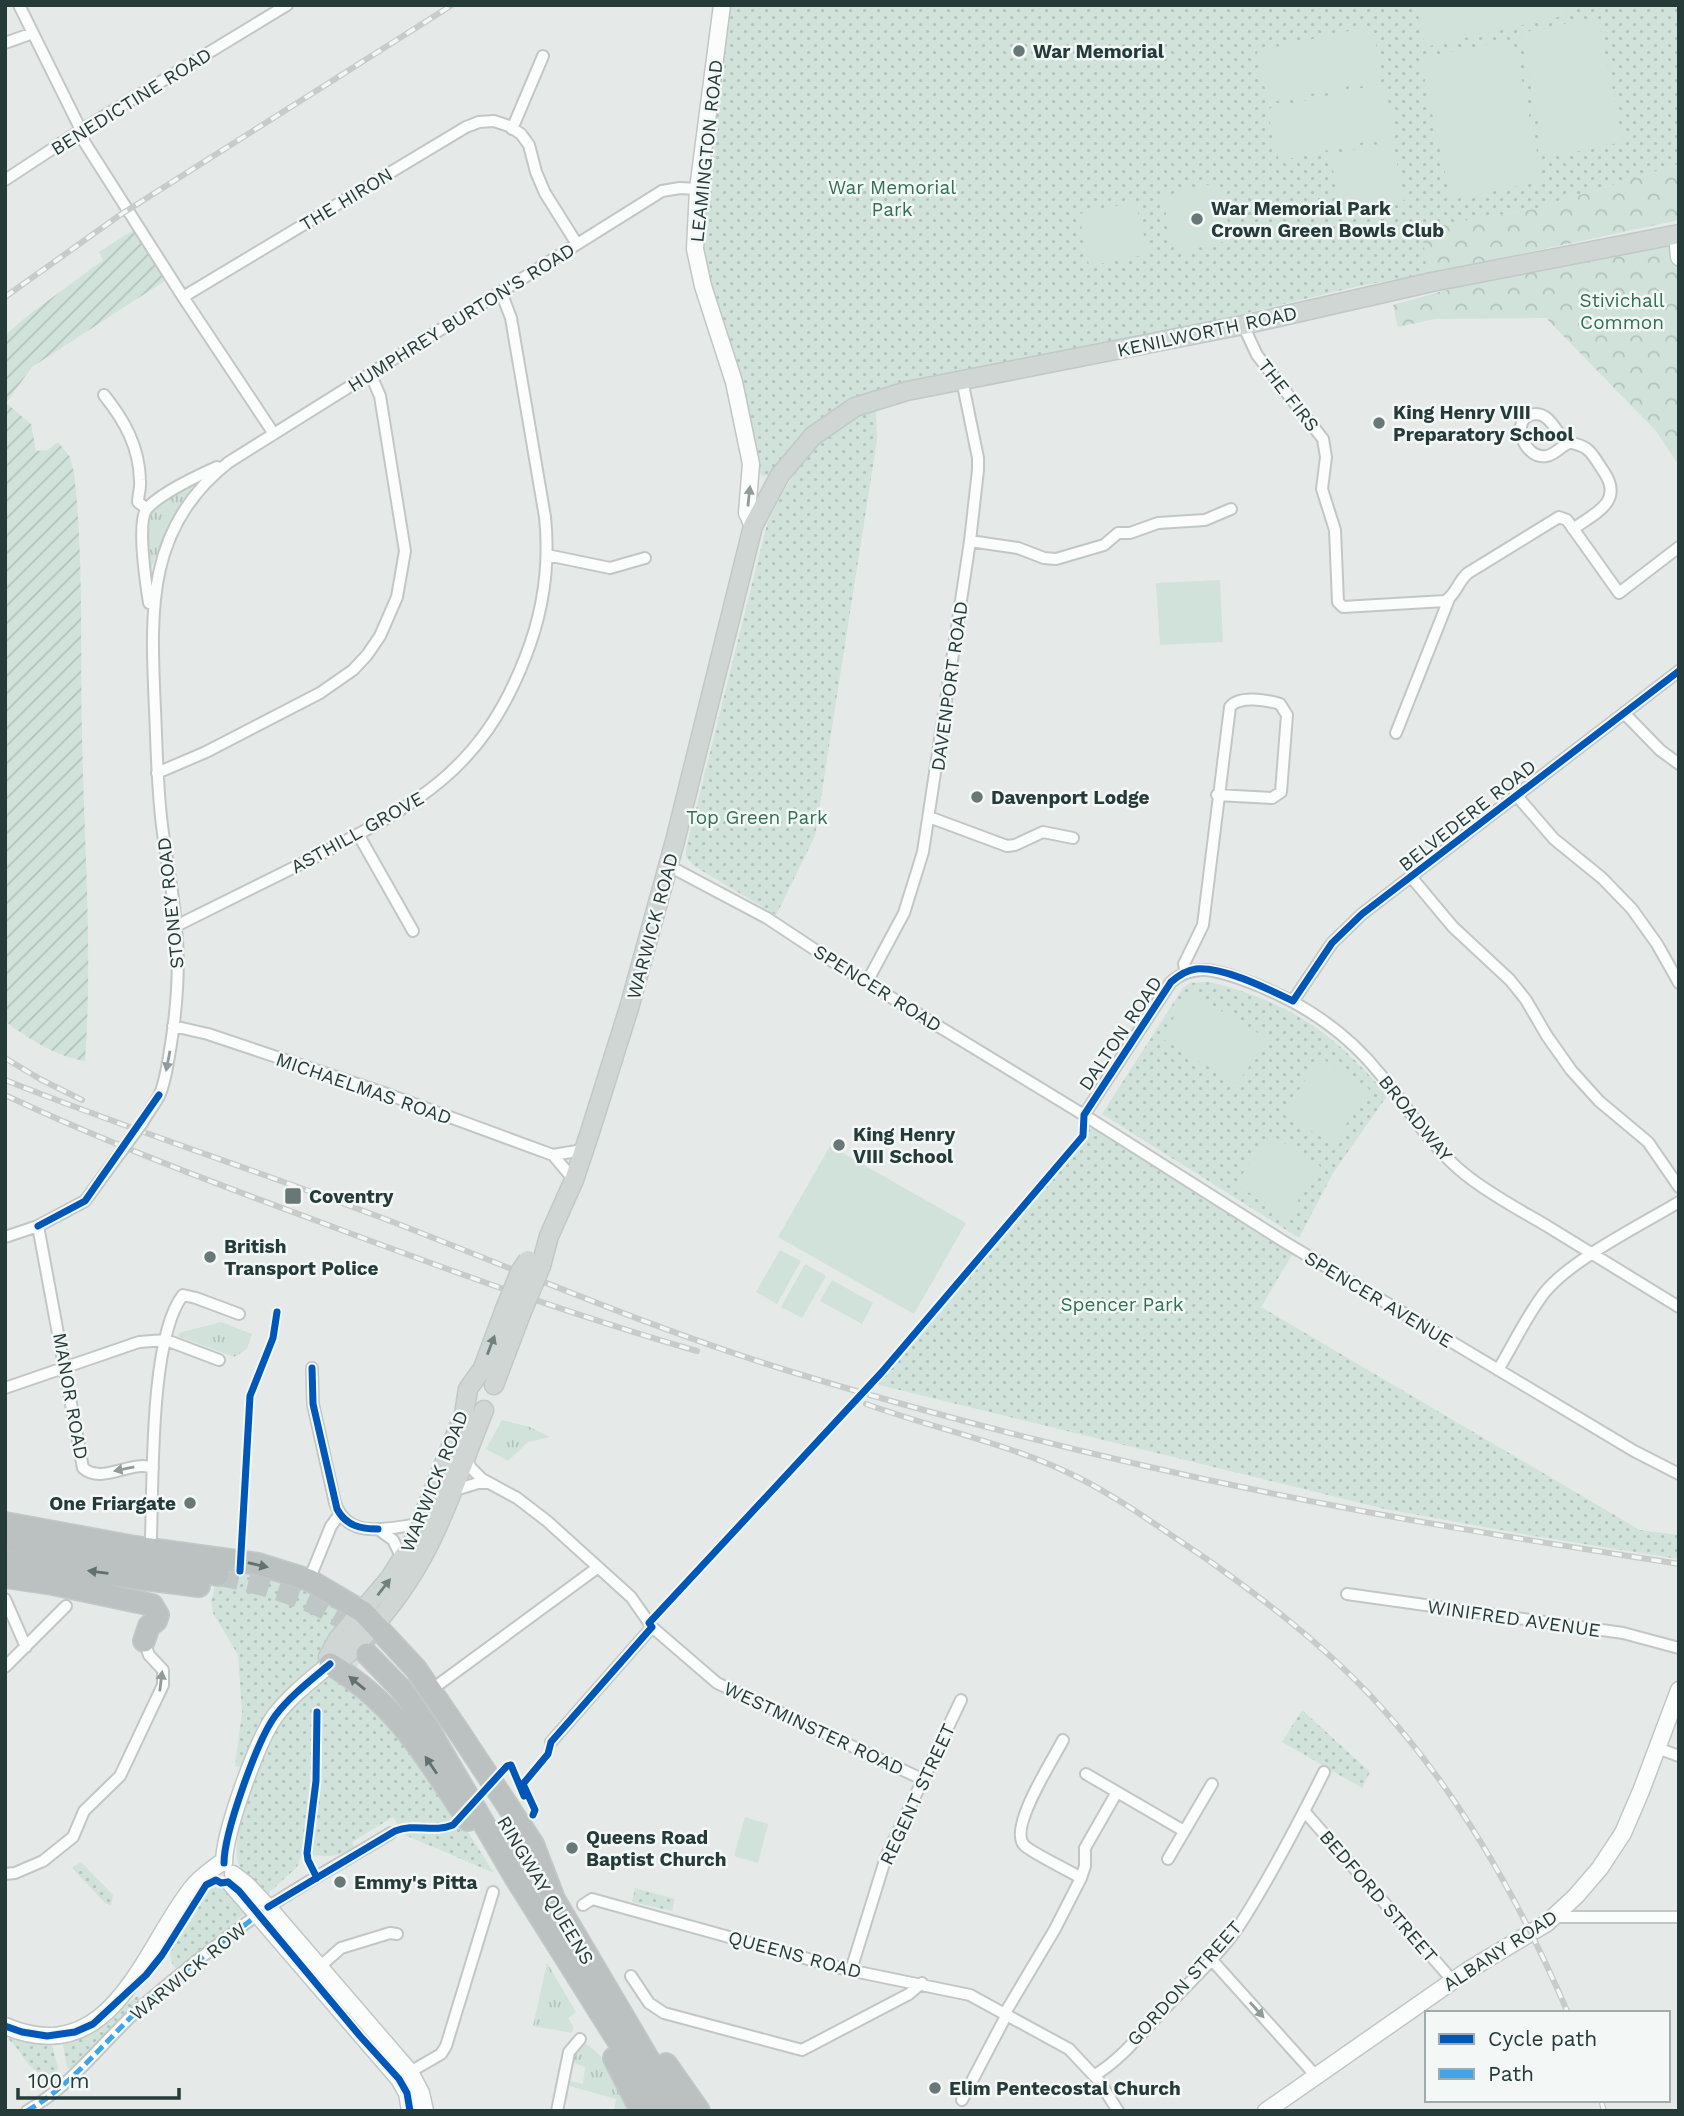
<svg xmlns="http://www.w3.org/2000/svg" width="1684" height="2116" viewBox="0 0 1684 2116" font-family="'Work Sans',sans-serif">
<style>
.grass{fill:url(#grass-tufts)}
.forest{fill:url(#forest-crowns)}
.park{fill:url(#park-dots)}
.garden{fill:url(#garden-furrows)}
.pitch{fill:#d0e2d9}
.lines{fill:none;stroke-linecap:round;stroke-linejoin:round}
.highway-tunnel{stroke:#bec7c5;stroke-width:21;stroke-dasharray:21 10;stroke-linecap:butt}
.street-casing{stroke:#c2c7c5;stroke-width:14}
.secondary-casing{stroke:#c0c7c5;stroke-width:19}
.primary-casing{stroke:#c1c9c8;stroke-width:21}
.highway-casing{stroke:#c1c9c8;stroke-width:24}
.street{stroke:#fbfcfc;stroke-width:10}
.secondary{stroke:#fbfcfc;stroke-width:16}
.primary{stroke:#cfd6d4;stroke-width:18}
.highway{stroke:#bbc1c1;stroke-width:21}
.tram{stroke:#c7cbca;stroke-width:2}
.rail-casing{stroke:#c7cbca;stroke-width:6}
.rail{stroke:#f3f8f7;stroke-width:3.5;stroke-dasharray:10;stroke-linecap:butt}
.street-bridge-casing{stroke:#c2c7c5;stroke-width:14;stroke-linecap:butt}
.primary-bridge-casing{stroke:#c1c9c8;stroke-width:21;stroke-linecap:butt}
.street-bridge{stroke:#fbfcfc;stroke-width:10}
.primary-bridge{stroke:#cfd6d4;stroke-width:18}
.quiet{stroke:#3ea4ec;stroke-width:5;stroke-dasharray:10 5;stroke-linecap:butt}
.cycleway-casing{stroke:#f3f8f7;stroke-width:11}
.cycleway{stroke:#0057b8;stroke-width:7}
.oneway{fill:#909c9b}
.oneway2{fill:#71817f}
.oneway3{fill:#607170}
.poi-dot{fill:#687877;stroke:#f3f8f7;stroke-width:2.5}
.labels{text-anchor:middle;stroke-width:5;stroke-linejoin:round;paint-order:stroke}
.poi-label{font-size:19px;font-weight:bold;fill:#243b3a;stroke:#f3f8f7;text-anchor:start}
.street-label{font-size:19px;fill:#243b3a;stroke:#f3f8f7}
.park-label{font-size:19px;fill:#326f56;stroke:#f3f8f7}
</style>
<defs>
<pattern id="grass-tufts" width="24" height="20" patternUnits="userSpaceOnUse" patternTransform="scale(1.75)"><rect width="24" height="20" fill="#d0e2d9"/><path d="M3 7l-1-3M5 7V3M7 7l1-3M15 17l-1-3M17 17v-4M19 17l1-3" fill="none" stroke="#b2c3bb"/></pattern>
<pattern id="forest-crowns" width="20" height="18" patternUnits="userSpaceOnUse" patternTransform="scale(1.75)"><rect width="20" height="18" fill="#d0e2d9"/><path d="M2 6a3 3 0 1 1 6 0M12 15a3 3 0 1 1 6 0" fill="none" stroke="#b2c3bb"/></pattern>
<pattern id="park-dots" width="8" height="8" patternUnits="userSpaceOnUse" patternTransform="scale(1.75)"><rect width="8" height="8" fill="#d0e2d9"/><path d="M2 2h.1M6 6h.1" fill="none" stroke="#b2c3bb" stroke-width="1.8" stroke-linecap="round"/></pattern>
<pattern id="garden-furrows" width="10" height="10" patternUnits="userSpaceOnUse" patternTransform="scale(1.75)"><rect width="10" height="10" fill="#d0e2d9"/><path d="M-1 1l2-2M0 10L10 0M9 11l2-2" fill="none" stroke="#b2c3bb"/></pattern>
</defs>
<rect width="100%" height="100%" fill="#e5eae8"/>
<path class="grass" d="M196,481l-27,43 -21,52 -2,-55 7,-14z
M221,1322l31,12 -5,15 -13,8 -56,-21 1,-3z
M502,1420l28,7 20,10 -22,5 -20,19 -22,-12z
M547,1963l29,49 -8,6 5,9 -1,6 -39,-7z
M583,2042c26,16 39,42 53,69h-22l2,-12 -50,-14 1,-5 16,4 2,-17 -13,-5z"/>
<path class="forest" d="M1679,164v56l-252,54 -6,-46 117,-20z
M1679,244v222l-23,-35 -110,-113 -111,1 -37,8 -5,-22 117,-33z"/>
<path class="park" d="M722,5h957v159l-141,44 -116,20 5,46 -68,12 -117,28 1,11 -367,74 -104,76 -9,1 -8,-7 -59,-214z
M876,410l1,30 -62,396 -39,79 -82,-49 -8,-9v-8l81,-325c26,-53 50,-96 109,-114z
M1209,982c77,18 128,52 178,114l-54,77 -34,65 -197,-124 81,-126 7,-5z
M1084,1115l212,133 -35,59 379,223 39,5v24l-145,-23 -149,-27 -514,-126 211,-247z
M220,1567l32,5 55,15 75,50 -34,40 56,55 90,141 -89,-38 -12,-18 -41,25 2,5c-22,14 -30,7 -53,9l-4,11 -33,30c-10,-12 -25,-24 -27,-40 -4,-33 25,-106 43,-134l-8,-12 -19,28 -13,28 -5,-1 7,-54 -4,-57 -25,-42 -2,-12z
M1302,1710l68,62 -8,16 -80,-46z
M81,1862l32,33 -2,11 -6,-3 -33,-35z
M216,1885l10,1 20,26 -30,27 -40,30 -4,-6 -3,-13 27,-37 -2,-5c6,-10 11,-18 22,-23z
M635,1888l40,11 -3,12 -40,-9z
M137,1996l6,5 -70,70 -6,-4 -5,-28 54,-27z
M11,2035l40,5 7,28 -4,9c-26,-1 -29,-24 -46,-38z"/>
<path class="garden" d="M135,229l31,51 -134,87 -26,36 25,21 5,27 12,-1 10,-8 12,15 4,16c10,87 6,175 8,262 2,109 11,217 3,326 -28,-4 -58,-23 -80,-40v-686l21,-18 77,-57 -4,-8z"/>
<path class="pitch" d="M1416,5h149l2,10 -142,32z
M1598,17l25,125 -78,16 -25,-125z
M1372,26l11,53 -115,24 -11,-52z
M1513,39l30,142 -92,19 -31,-142z
M1384,83l12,52 -117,26 -12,-52z
M1392,141l13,59 -63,13 -12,-58z
M1219,182l13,58 -57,13 -13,-56z
M1135,202l14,52 -60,12 -10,-52z
M1220,580l3,62 -63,3 -4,-62z
M1190,992l78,47 -31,45 -76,-46z
M1320,1057l49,32 -36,56 -49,-32z
M1269,1133l51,33 -33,52 -51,-34z
M830,1146l136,77 -52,91 -136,-77z
M780,1250l21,11 -24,43 -21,-12z
M805,1264l21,12 -24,42 -21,-11z
M832,1280l41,23 -11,21 -42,-23z
M745,1817l23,7 -10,39 -24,-7z"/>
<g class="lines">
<path class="highway-tunnel" d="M218,1575c58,12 113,28 157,69"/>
<defs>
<path id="street" d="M19,5l62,125
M5,43l28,-10
M512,129l31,-73
M78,132l105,165 91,137
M5,180l73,-48 209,-127
M183,297l283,-170 13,-5 15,-1 15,5 12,8 8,11 7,27 9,21 32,51
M1243,325l14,30 66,84 3,18 -4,32 13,41 3,72 5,5 102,-6c11,-6 13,-20 23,-28l91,-56 8,3 52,73 60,-46
M104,395c21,26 35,52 36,85 1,8 -2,15 -2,22l9,7
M1569,443c-8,3 -14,12 -23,13 -23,4 -38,-41 -10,-42 14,0 19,17 28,25 7,6 17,4 24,11 6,5 11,15 16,22 20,30 -9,41 -31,57
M970,541l48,7 26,10 12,1 48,-14 14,-12h12l28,-10 47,-3 26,-11
M547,555l63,13 35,-10
M149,603c-3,-19 -12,-79 -3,-93 11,-15 53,-35 71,-43
M1625,714l35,36 19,14
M1396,733l53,-134
M157,773l49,-21 114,-59 33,-23 14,-15 13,-19 17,-39 8,-46 -25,-155 -10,-23
M1517,796l37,43 48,39 30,31 25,35 22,39
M929,817l78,29 8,-1 28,-13 30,6
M358,834l55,97
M669,866l98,52 71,47 246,150 199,126 351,210 45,23
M1412,878l41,49 57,53 16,20 21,36 24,34 28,31 49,41 31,45
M176,926c47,-23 93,-46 139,-69 102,-53 166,-86 210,-199 18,-45 25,-93 20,-141l-34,-199 -10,-26
M1186,972l-2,-8 19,-39 27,-218c9,-12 37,-7 50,-3l7,11 -6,77 -9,6 -55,-3
M867,982l37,-69 19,-61 47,-311 8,-71v-12l-16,-78
M1293,1001l39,-58 30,-29 317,-243
M173,1026l35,8 179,60 166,61 30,-5
M1084,1115l87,-133c22,-19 45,-12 70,-3 54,19 103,50 139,95 29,34 50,73 86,101 25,20 54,35 81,51 44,27 88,54 132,81
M142,1123c5,-9 12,-18 17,-27 7,-15 9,-35 12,-52 6,-38 9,-77 5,-117 -2,-31 -9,-63 -13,-94 -6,-41 -6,-82 -8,-123 -4,-95 -11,-182 74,-248l433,-271 18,-3 18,1
M553,1155l21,25
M38,1226l45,242c19,17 49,-9 70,0
M5,1237l33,-11 47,-25 35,-48
M312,1368l1,36 22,99c14,39 55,24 86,21
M1498,1370c15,-25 29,-55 47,-78 27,-33 96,-67 134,-90
M5,1388l134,-46 27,-2 53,20
M465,1457l6,11 11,11 35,19 30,23 84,76 21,30 65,56 205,96
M452,1491l26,-8h9
M378,1529l15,11 10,20
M151,1537c2,-56 -1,-201 32,-242l13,3 43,16
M309,1580l22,-54 9,-12
M1347,1594l276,39 56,15
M5,1599l21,48
M5,1667l61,-61
M431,1690l166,-122
M1063,1740c-9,18 -55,88 -39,105 6,7 46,26 57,33
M551,1742l101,-115
M1657,1748l22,8
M1086,1774l98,57
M1304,1811l149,170
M1168,1859l44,-75
M5,1874l10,-1 28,-12 30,-24 11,-26 36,-35 43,-91v-15l-14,-15 -5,-14
M583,1905l9,-6 252,70 126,26 99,54 30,32 19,30
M1555,1917h124
M1211,1959l105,117
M316,1970l25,-22 49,-15 7,1
M851,1970l35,-113 75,-157
M631,1976l18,27 15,10 138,37 107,-56 13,-11
M1005,2013l50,-84 26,-51 4,-12v-18l32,-56
M410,2072l31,-18 5,-8 47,-154
M1095,2075c24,-14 43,-38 62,-58 27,-30 59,-58 82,-91 31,-48 60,-104 85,-154
M962,2100l45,-86
M27,2111c51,-30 78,-74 122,-111 38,-32 78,-64 118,-92 40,-27 83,-50 124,-75
M557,2111l12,-59 11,-13"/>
<path id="secondary" d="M722,5l-24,184 -3,60 8,37 31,96 17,82 -4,49 6,13
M1677,234l2,23
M224,1863c0,-30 33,-122 51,-147 15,-20 36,-36 55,-52
M233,1874l13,10 22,23 142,165 11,21 4,18
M231,1884l168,195 8,14 3,18
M5,2026c106,45 137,-74 186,-137 8,-11 18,-17 28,-25l5,-1
M1266,2111l201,-140 80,-48 29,-27 24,-28 23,-35 18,-42 38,-101"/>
<path id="primary" d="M541,1266l8,-30 25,-56 16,-48 39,-124 46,-167 78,-315 27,-51 33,-39 42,-29 52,-16 336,-66 189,-43 247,-48
M494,1385l27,-71
M484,1410c-34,84 -52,155 -117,223 -11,12 -21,26 -37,31l-2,-7 10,-18 52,-61 23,-37 51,-127 4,-25 15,-21 22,-59"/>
<path id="highway" d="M5,1523l130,24 123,17 51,16 54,32 53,57 41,60 76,115 20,52
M5,1539l213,36
M5,1561l194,25
M5,1577l48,7 99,21 6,10 -2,6 -7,5 -5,15
M367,1654l35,36 26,38 87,149 147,234
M330,1664c67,40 96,93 138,156
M547,1887l132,224
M614,2058l27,53
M666,2064l33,47"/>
</defs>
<use href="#street" class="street-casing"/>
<use href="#secondary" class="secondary-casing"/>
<use href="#primary" class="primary-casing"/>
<use href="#highway" class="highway-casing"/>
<use href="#street" class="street"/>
<use href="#secondary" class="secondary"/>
<use href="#primary" class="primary"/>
<use href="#highway" class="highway"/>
<path class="tram" d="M276,1930l126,147 9,14 3,20"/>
<defs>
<path id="rail" d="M5,297l115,-82 332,-210
M5,1058l35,21 42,21
M5,1080c128,51 259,93 388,142 139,54 276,114 419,156 174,52 351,95 529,129 112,22 225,39 338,57
M5,1095c102,48 209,88 315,127 125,47 249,92 377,129
M866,1404c72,26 147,40 215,75 41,21 79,49 117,74 60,42 121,88 172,142 86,92 148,202 198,318
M1601,2100l3,11"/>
</defs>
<use href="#rail" class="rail-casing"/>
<use href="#rail" class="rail"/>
<defs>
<path id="street-bridge" d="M120,1153l22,-30"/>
<path id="primary-bridge" d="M505,1309l15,-37 8,-12
M521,1314l20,-48"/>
</defs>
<use href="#street-bridge" class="street-bridge-casing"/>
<use href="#primary-bridge" class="primary-bridge-casing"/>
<use href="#street-bridge" class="street-bridge"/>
<use href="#primary-bridge" class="primary-bridge"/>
<path class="quiet" d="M27,2111c48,-28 78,-71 119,-108 37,-33 79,-62 118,-93"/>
<defs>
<path id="cycleway" d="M38,1226l47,-25 74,-106
M312,1368l1,36 24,105c9,17 24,20 41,20
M240,1571l10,-175 23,-58 4,-26
M533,1815l2,-5 -12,-26 25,-30 3,-12 101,-115 -3,-4 233,-251 201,-236 1,-21 87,-133c7,-6 16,-12 25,-13 29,-2 72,20 97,32l39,-58 30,-29 317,-243
M224,1863c0,-30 33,-122 51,-147 15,-20 36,-36 55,-52
M317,1878l-9,-18 -1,-7 9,-72 1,-69
M228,1882l11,9 121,145 39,43 8,14 3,18
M268,1907l127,-76c20,-8 38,2 58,-6l54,-59 4,-1 13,31
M5,2026l17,6 25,4 28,-4 18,-8 53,-49 16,-20 44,-70 10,-5 5,3 7,-1"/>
</defs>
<use href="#cycleway" class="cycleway-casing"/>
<use href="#cycleway" class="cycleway"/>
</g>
<defs><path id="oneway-solid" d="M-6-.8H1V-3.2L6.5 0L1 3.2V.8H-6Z" transform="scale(1.75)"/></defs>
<g class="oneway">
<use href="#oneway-solid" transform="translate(749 496) rotate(-84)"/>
<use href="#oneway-solid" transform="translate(168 1061) rotate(101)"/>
<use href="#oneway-solid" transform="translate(124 1469) rotate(169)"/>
<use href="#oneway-solid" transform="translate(161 1681) rotate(-83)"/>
<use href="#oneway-solid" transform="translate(1257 2010) rotate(48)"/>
</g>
<g class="oneway2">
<use href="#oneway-solid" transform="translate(491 1345) rotate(-69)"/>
<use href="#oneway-solid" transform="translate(384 1587) rotate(-52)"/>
</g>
<g class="oneway3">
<use href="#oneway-solid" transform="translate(258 1565) rotate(13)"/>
<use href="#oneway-solid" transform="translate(98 1572) rotate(-173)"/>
<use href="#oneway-solid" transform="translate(357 1683) rotate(-141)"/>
<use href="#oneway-solid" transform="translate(431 1765) rotate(-124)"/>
</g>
<g class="poi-dot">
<circle cx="1019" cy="51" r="7"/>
<circle cx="1197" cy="219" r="7"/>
<circle cx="1379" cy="423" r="7"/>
<circle cx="977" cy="797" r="7"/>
<circle cx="839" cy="1145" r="7"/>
<rect x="284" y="1187" width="18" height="18" rx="3.5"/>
<circle cx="210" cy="1257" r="7"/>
<circle cx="190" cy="1503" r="7"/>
<circle cx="572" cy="1848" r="7"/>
<circle cx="340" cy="1882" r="7"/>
<circle cx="935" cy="2088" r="7"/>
</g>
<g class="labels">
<g class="poi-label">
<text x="1033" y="58">War Memorial</text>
<text x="1211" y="215">War Memorial Park<tspan x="1211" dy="22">Crown Green Bowls Club</tspan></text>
<text x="1393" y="419">King Henry VIII<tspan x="1393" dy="22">Preparatory School</tspan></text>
<text x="991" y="804">Davenport Lodge</text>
<text x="853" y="1141">King Henry<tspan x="853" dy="22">VIII School</tspan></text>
<text x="309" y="1203">Coventry</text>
<text x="224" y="1253">British<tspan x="224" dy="22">Transport Police</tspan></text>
<text x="176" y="1510" text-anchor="end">One Friargate</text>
<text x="586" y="1844">Queens Road<tspan x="586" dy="22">Baptist Church</tspan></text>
<text x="354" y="1889">Emmy's Pitta</text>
<text x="949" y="2095">Elim Pentecostal Church</text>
</g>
<g class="street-label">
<text transform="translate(131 101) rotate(-32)" y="7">BENEDICTINE ROAD</text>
<text transform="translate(706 151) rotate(-84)" y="7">LEAMINGTON ROAD</text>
<text transform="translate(346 199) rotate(-31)" y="7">THE HIRON</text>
<text transform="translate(461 317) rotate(-32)" y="7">HUMPHREY BURTON'S ROAD</text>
<text transform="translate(1207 331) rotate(-12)" y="7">KENILWORTH ROAD</text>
<text transform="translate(1289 395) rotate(52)" y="7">THE FIRS</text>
<text transform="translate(949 686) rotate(-82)" y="7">DAVENPORT ROAD</text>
<text transform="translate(1467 815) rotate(-38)" y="7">BELVEDERE ROAD</text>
<text transform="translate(357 832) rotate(-29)" y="7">ASTHILL GROVE</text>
<text transform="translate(170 903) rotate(-96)" y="7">STONEY ROAD</text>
<text transform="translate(652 926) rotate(-75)" y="7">WARWICK ROAD</text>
<text transform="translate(878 988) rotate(32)" y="7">SPENCER ROAD</text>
<text transform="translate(1120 1033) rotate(-56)" y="7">DALTON ROAD</text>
<text transform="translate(364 1088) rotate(19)" y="7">MICHAELMAS ROAD</text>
<text transform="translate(1416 1118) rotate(51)" y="7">BROADWAY</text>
<text transform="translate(1379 1299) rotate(31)" y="7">SPENCER AVENUE</text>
<text transform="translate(71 1396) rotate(80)" y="7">MANOR ROAD</text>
<text transform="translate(434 1481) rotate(-68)" y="7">WARWICK ROAD</text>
<text transform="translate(1514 1618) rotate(8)" y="7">WINIFRED AVENUE</text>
<text transform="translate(814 1728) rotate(25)" y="7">WESTMINSTER ROAD</text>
<text transform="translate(917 1794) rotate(-65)" y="7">REGENT STREET</text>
<text transform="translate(546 1890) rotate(59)" y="7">RINGWAY QUEENS</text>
<text transform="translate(1379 1896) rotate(49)" y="7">BEDFORD STREET</text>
<text transform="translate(1500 1950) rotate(-33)" y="7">ALBANY ROAD</text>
<text transform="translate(795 1954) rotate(15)" y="7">QUEENS ROAD</text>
<text transform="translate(188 1971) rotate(-39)" y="7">WARWICK ROW</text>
<text transform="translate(1184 1983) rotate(-48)" y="7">GORDON STREET</text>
</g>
<g class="park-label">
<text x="892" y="194">War Memorial<tspan x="892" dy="22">Park</tspan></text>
<text x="1622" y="307">Stivichall<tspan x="1622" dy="22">Common</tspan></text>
<text x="757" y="824">Top Green Park</text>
<text x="1122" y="1311">Spencer Park</text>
</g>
</g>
<rect width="1684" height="2116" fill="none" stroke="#243b3a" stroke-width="14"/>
<rect x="1425" y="2011" width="245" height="91" fill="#f3f8f7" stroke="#a0acab" stroke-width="2"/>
<rect x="1439" y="2034" width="35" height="10" fill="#0057b8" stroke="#a0acab" stroke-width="2"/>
<text x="1488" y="2046" font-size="21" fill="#243b3a">Cycle path</text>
<rect x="1439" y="2069" width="35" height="10" fill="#3ea4ec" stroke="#a0acab" stroke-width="2"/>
<text x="1488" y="2081" font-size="21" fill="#243b3a">Path</text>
<path d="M18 2088v10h161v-10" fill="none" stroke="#243b3a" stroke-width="3.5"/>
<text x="28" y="2088" font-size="21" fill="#243b3a" stroke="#f3f8f7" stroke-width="5" paint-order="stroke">100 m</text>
</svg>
